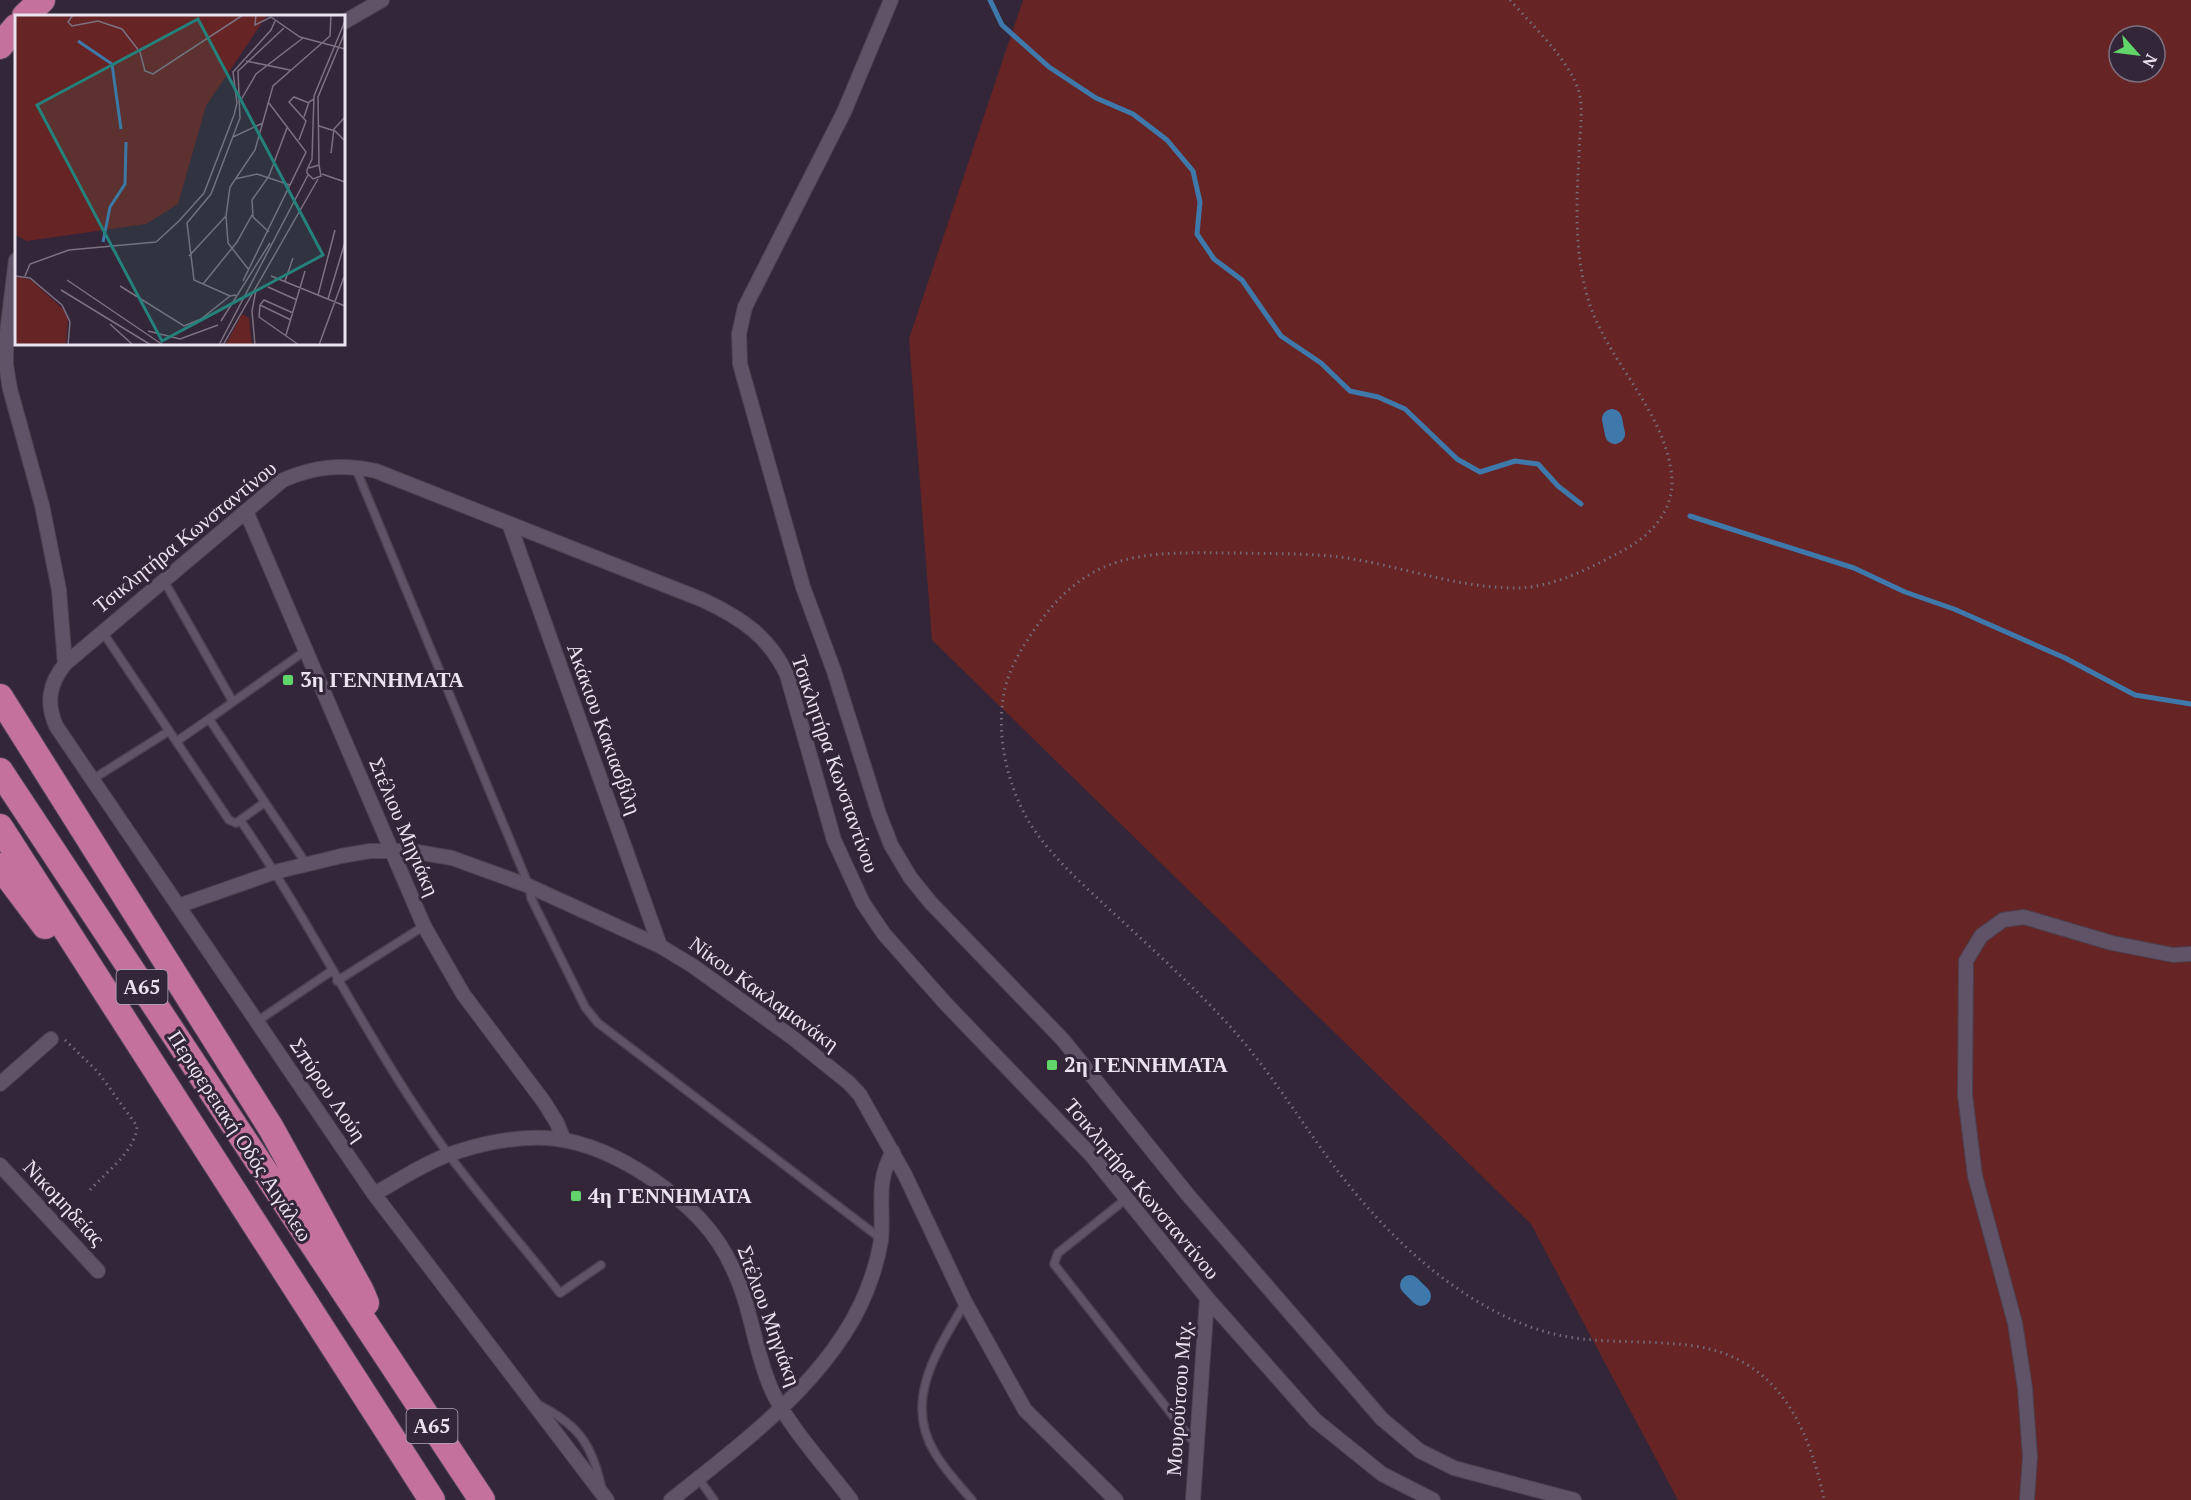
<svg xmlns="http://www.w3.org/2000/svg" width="2191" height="1500" viewBox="0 0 2191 1500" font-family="'PT Serif',serif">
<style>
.green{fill:#662424;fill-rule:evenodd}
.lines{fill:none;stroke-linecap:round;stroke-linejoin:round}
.stream{stroke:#3f79ac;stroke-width:5}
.canal{stroke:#3f79ac;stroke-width:20}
.service-casing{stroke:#4c4251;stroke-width:10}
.minor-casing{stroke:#4c4251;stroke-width:16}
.motorway-casing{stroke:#4c4251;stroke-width:28}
.path{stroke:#766b7a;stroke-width:3;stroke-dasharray:1.5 4.5;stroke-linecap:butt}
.service{stroke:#615367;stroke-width:7}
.minor{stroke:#615367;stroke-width:14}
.motorway{stroke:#c4729b;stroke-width:26}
.poi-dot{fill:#61d46a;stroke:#332638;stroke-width:2}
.labels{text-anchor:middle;stroke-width:6;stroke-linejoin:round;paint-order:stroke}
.shield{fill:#332638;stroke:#b3aab7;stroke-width:1.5}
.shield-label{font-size:20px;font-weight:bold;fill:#eae2ee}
.street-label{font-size:21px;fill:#eae2ee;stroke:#332638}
.poi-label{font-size:21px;font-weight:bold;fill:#eae2ee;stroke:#332638;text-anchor:start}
.inset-river{fill:none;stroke:#3f79ac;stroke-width:3}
.inset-road{fill:none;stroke:#7c7181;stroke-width:1.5}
.view{fill:#25817b;fill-opacity:0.15;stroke:#25817b;stroke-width:3}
.inset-edge{fill:none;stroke:#eae2ee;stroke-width:3}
</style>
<rect width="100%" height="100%" fill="#332638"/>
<path class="green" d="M1023,0h1168v1500h-513l-147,-276 -599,-584 -23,-301zM2119,36h36v36h-36z"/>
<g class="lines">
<path class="stream" d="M990,0l12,25 47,42 47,31 37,16 34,26 26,31 7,31 -3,32 17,25 28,21 39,56 40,27 29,28 28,6 27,12 52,50 23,13 35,-11 23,3 20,22 23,18
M1690,516l164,52 51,24 49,17 111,49 70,37 56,9"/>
<path class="canal" d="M1612,419l3,15
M1410,1285l11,11"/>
<defs>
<path id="service" d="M356,469l173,417 2,12 54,109 13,16 282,215
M163,579l70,123
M102,631l127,189 7,3 28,-20
M305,651l-96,68 98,146
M177,741l32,-22
M93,779l76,-48
M240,820c75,108 131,229 209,335 35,47 75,92 111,138l41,-28
M337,981l87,-55
M256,1022l77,-52
M1126,1199l-68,54 -4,11 141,180
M965,1303c-26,45 -63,97 -30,150 10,17 24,32 37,47
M537,1404c40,20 54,38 64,81
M698,1478l16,22"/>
<path id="minor" d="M891,0l-47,112 -99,195 -6,27 1,30 63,223 31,84 45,143 12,31 19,32 20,25 133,138 125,155 194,224 38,32 34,17 120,32
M344,22l38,-22
M16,260l-10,81v24l4,24 32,116 17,85 6,74
M246,511l178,415 39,68 81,108 13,21 6,15
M510,526l150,420
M178,906l97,-34 66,-16 29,-5h41l41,7 77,28 131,60 33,20 100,72 56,45 11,12 45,80 60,127 60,108 91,90
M0,1084l51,-45
M0,1165l98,106
M374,1194c24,-13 50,-31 76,-40 81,-27 132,-22 202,25 35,24 64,51 81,90 18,37 21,79 37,117 15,37 56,81 81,114
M607,1500l-233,-306 -318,-468c-10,-23 -7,-42 9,-62l218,-184c32,-14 59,-16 93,-9l327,129c38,18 66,36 84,75l47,165 29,63 21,31 62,70 146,152 115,142 108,122 67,54 51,26
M671,1500c74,-59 171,-129 201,-224 4,-12 7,-23 9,-36 3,-31 -6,-59 12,-88
M1193,1500l14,-202
M2027,1500l3,-43 -5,-69 -10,-65 -40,-147 -10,-81 1,-134 15,-25 22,-16 21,-3 88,26 61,12 18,-1"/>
<path id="motorway" d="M25,16l17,-16
M0,46l16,-19
M0,697l271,431 90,163 5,12
M0,771l482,729
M0,827l432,673
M0,866l45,60"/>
</defs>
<use href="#service" class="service-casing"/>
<use href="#minor" class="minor-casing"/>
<use href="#motorway" class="motorway-casing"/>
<path class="path" d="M1510,0c21,24 61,62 69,92 5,20 0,43 0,64 -3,50 -5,104 12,152 21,58 77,108 81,172 1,32 -22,56 -48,70 -32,17 -71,38 -108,38 -60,0 -117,-23 -176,-31 -34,-4 -69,-3 -102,-4 -82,0 -141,-7 -196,66 -17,23 -35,50 -39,80 -6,41 5,87 26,123 20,32 50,59 78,85 40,37 82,75 119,115 41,44 72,96 108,144 35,47 78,92 127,125 28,19 60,35 93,43 45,11 94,5 140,12 83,12 115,80 130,154
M65,1040l33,32 39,54c-1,25 -32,47 -48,65"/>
<use href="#service" class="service"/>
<use href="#minor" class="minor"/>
<use href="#motorway" class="motorway"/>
</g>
<g class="poi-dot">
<rect x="282" y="674" width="12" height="12" rx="3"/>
<rect x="1046" y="1059" width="12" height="12" rx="3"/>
<rect x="570" y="1190" width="12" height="12" rx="3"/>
</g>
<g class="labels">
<g class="shield">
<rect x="116.5" y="970" width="51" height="34" rx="4.5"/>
<rect x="406.5" y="1409" width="51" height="34" rx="4.5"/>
</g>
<g class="shield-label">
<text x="142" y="994">Α65</text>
<text x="432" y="1433">Α65</text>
</g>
<g class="street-label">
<text transform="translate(185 537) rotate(-39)" y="7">Τσικλητήρα Κωνσταντίνου</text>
<text transform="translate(604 729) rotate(70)" y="7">Ακάκιου Κακιασβίλη</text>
<text transform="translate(835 764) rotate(71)" y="7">Τσικλητήρα Κωνσταντίνου</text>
<text transform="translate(404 827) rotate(67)" y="7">Στέλιου Μηγιάκη</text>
<text transform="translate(764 994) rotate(36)" y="7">Νίκου Κακλαμανάκη</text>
<text transform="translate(328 1090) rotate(56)" y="7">Σπύρου Λούη</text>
<text transform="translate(240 1136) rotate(57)" y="7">Περιφερειακή Οδός Αιγάλεω</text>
<text transform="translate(1142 1189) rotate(50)" y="7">Τσικλητήρα Κωνσταντίνου</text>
<text transform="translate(64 1203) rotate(47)" y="7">Νικομηδείας</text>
<text transform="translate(769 1316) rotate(70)" y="7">Στέλιου Μηγιάκη</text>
<text transform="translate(1179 1398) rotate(-86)" y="7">Μουρούτσου Μιχ.</text>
</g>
<g class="poi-label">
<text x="300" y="687">3η ΓΕΝΝΗΜΑΤΑ</text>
<text x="1064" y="1072">2η ΓΕΝΝΗΜΑΤΑ</text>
<text x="588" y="1203">4η ΓΕΝΝΗΜΑΤΑ</text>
</g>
</g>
<g transform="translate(15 15)">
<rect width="330" height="330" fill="#332638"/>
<path d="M0,0h252l-61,91 -28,98 -32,20 -119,17 -12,-6zM0,261l16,4 32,29 5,9 -2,27h-51zM227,299l7,4 3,27 -26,-1z" fill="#662424"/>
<path class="inset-river" d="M63,26l34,23 9,65M88,227l7,-35 15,-23 1,-42"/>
<path class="inset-road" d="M58,0l-5,7 4,4 26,-5 24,8 18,23 5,19 8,3 90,-59M241,0l-1,10 16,-8 29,20 45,12M231,46l44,9M226,85l15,-26 47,-36M289,102l5,-15 5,-3M304,111l16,5 10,10M218,122l30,-14M284,125l7,-19 -17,-19 5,-5 15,6M316,138l3,-24 11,-12M304,150l-1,-68 27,-65M294,153l10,-3 2,11 -8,3 -6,-6v-3l5,-11 2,-63 31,-75M307,159l23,8M220,164l22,-5 33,11M254,217l-16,-15 -1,-17 17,-24 18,-48M174,241l37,-40M234,255l-21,-27 -2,-27 4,-29 25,-37 18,-64 57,-50 1,-21M0,261l15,2 32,27 8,17 -2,23M10,261l5,-12 39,-14 87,-8 23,-21 25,-28 30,-78 3,-12 -4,-31 38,-42 4,-9M256,261l74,30M52,265l96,65M228,266l63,-129 -37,-49M270,266l8,-23M188,269l34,-42 15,-27M105,271l64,40 17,-7 29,-23M253,272l29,13M46,275l90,55M221,280l-6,1 -36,-16 -7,-57 24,-29 29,-76 -2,-47 46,-43M303,280l17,-65M313,284l17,-57M245,290l-1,12 40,28M245,290l4,-5 29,13M245,290l31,15M206,306l49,-78M95,309l23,21M133,316l32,8 38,-14M271,320l19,-64M182,330h21M204,330l89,-170M208,330l95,-166M240,330l-3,-34 4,-21M304,330l25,-68"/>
<path class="view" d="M183,4l125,236 -161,86 -125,-236z"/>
<rect width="330" height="330" class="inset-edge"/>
</g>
<g transform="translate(2137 54) rotate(118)"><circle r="28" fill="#332638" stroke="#7c7181" stroke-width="1.5"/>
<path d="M0-4.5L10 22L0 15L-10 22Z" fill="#61d46a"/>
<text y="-9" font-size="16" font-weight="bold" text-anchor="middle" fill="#eae2ee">N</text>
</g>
</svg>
